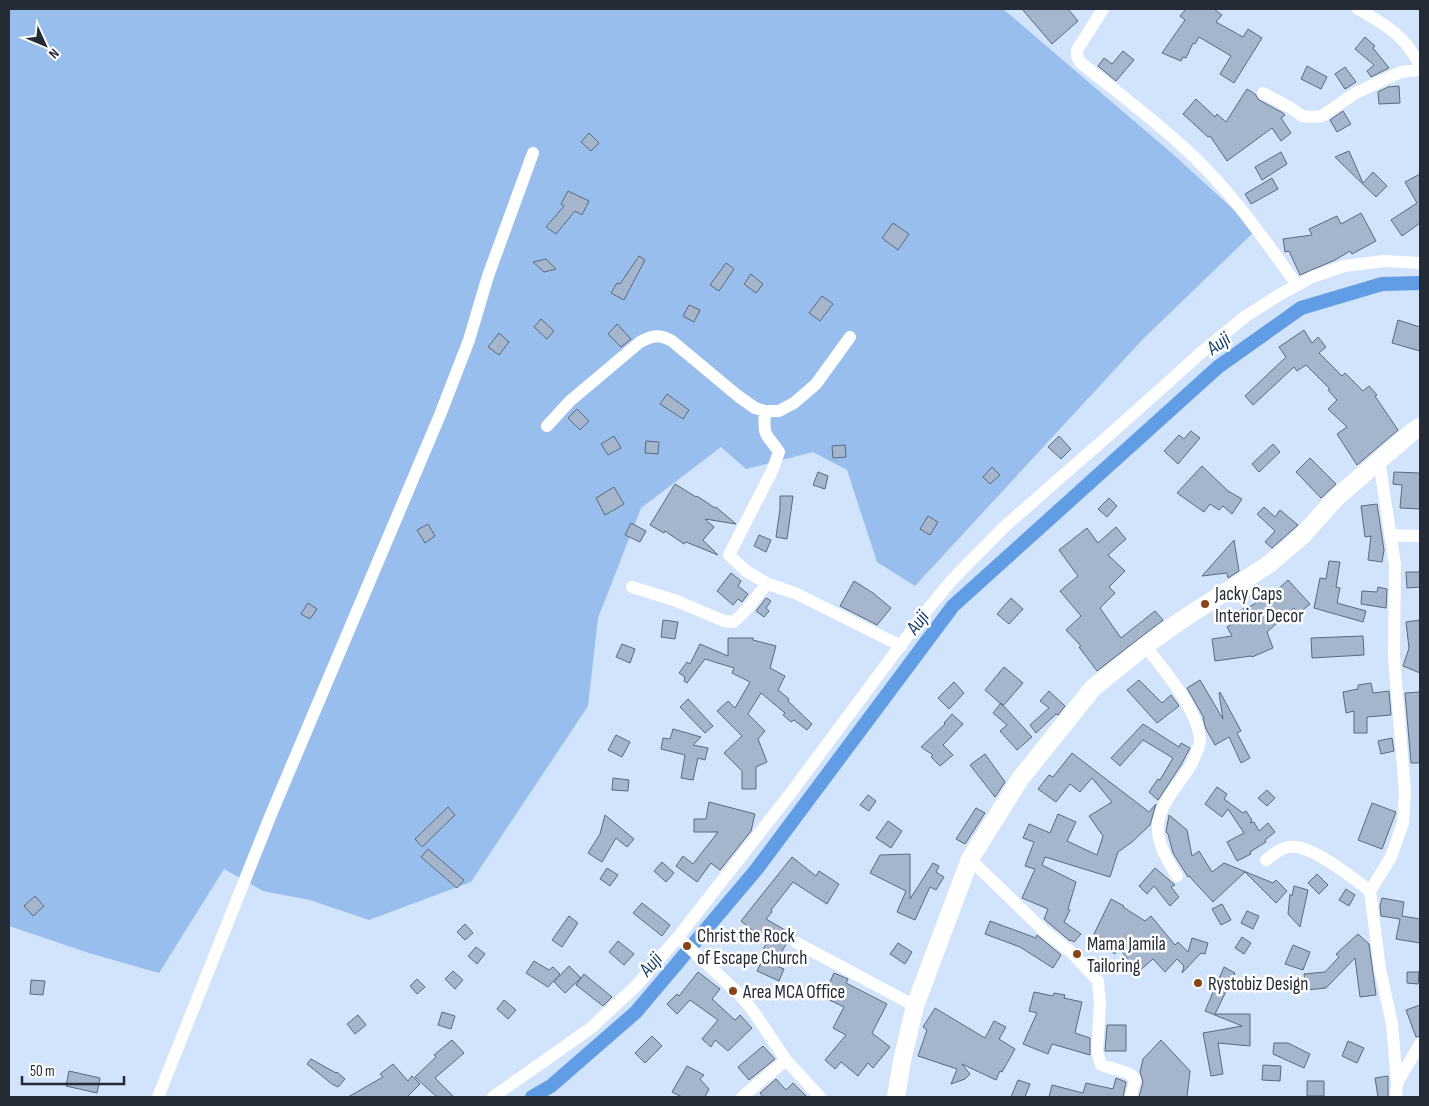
<svg xmlns="http://www.w3.org/2000/svg" width="1429" height="1106" viewBox="0 0 1429 1106" font-family="'Sofia Sans Condensed',sans-serif">
<style>
.green{fill:#97beed}
.lines{fill:none;stroke-linecap:round;stroke-linejoin:round}
.canal{stroke:#609de5;stroke-width:14}
.building{fill:#a4b5cc;stroke:#5a6a7e}
.street{stroke:#fff;stroke-width:12}
.secondary{stroke:#fff;stroke-width:18}
.poi-dot{fill:#894518;stroke:#fff;stroke-width:2}
.labels{text-anchor:middle;stroke-width:5;stroke-linejoin:round;paint-order:stroke}
.poi-label{font-size:19px;fill:#242b34;stroke:#fff;text-anchor:start}
.water-label{font-size:20px;font-style:italic;fill:#174170;stroke:#fff}
</style>
<rect width="100%" height="100%" fill="#d1e4fb"/>
<path class="green" d="M9,9h994l172,147 81,74 -114,110 -227,246 -38,-24 -30,-92 -34,-18 -67,17 -25,-22 -80,61 -43,110 -10,88 -117,176 -102,38 -59,-20 -47,-9 -39,-22 -65,104 -70,-20 -80,-27z"/>
<g class="lines">
<path class="canal" d="M532,1097l19,-11 85,-74 120,-142 197,-264 265,-239 83,-59 81,-24 38,-1"/>
</g>
<path class="building" d="M1022,9h46l10,12 -26,23z
M1186,9h28l8,6 -6,7 27,15 5,-8 14,9 -28,45 -14,-9 11,-18 -32,-19 -4,7 -2,-1 -7,15 -3,-1 -2,4 -19,-8 23,-33 -5,-4z
M1365,37l10,9 -2,2 16,20 -18,9 -4,-6 7,-6 -19,-16z
M1123,51l11,9 -18,21 -18,-15 6,-8 8,6z
M1307,66l20,11 -6,12 -20,-10z
M1345,67l11,15 -11,7 -10,-15z
M1399,86l1,17 -21,1 -1,-12 10,-5z
M1247,89l8,5 4,6 24,13 2,2 -4,3 10,15 -10,8 -9,-13 -45,33 -17,-25 -2,1 -25,-23 13,-15 19,18 2,-3 9,8z
M1343,111l8,13 -14,8 -7,-12z
M589,133l10,10 -8,8 -10,-9z
M1349,151l14,32 10,-11 14,14 -11,11 -41,-40z
M1281,152l6,12 -25,16 -7,-13z
M1420,174v49l-18,13 -11,-16 26,-17 -12,-21z
M1272,178l6,11 -27,15 -6,-10z
M568,191l21,10 -7,14 -7,-4 -19,23 -10,-7 18,-21 -3,-2z
M1361,213l15,28 -24,13 -2,-3 -15,9 -35,15 -11,-24 -4,1 -2,-13 29,-4 -3,-6 28,-13 4,8z
M893,223l16,11 -11,16 -16,-12z
M639,256l6,4 -21,40 -13,-7 6,-10 3,1z
M546,259l10,10 -12,3 -11,-10z
M726,263l8,6 -15,22 -9,-6z
M751,274l12,10 -7,9 -12,-9z
M822,296l11,8 -13,17 -11,-8z
M689,305l11,5 -6,12 -11,-6z
M541,319l13,12 -7,8 -13,-12z
M1398,320l22,7v24l-28,-8z
M617,324l14,15 -10,8 -13,-13z
M1304,330l8,13 6,-6 8,10 -7,6 23,23 3,-3 18,18 6,-5 8,9 -2,1 23,34 -41,35 -20,-31 10,-7 -19,-18 9,-9 -9,-10 2,-1 -24,-24 -9,6 -3,-4 -41,38 -8,-9 41,-39 -7,-10z
M499,333l10,9 -10,13 -11,-8z
M667,394l22,16 -6,9 -23,-15z
M577,409l12,12 -9,9 -12,-12z
M1191,431l9,7 -22,26 -14,-13 15,-16 5,4z
M614,436l7,12 -13,7 -7,-11z
M1059,436l12,13 -10,10 -13,-12z
M646,441l13,1 -1,12 -13,-1z
M1273,444l7,8 -21,20 -7,-8z
M845,445l1,12 -13,1 -1,-12z
M1310,458l26,26 -15,14 -25,-26z
M1202,466l26,25 14,8 -10,15 -9,-8 -4,4 -9,-6 -6,8 -27,-19z
M992,467l8,8 -10,9 -7,-7z
M818,472l10,4 -3,13 -12,-4z
M1394,472l26,1v36l-20,-1 2,-23 -9,-1z
M675,484l21,13 1,-1 18,12 1,-1 20,17 -31,-5 9,8 -11,13 15,15 -32,-13 -2,2 -19,-13 -1,2 -14,-8z
M614,487l10,17 -19,11 -9,-17z
M780,496h13l-6,43 -11,-2 4,-28z
M1109,498l8,8 -10,11 -9,-8z
M1377,504l7,46 -2,12 -14,-2 3,-24 -6,1 -4,-31z
M1264,507l11,10 5,-7 18,15 -26,23 -7,-6 10,-11 -18,-17z
M928,516l10,6 -8,13 -10,-6z
M631,523l15,8 -6,11 -15,-7z
M428,524l7,12 -10,7 -8,-13z
M1116,527l10,12 -18,16 17,16 -16,16 6,6 -15,15 21,30 34,-27 8,9 -66,51 -18,-24 2,-1 -15,-16 15,-14 -21,-25 18,-15 -19,-26 28,-22 11,15z
M759,535l12,5 -5,12 -12,-6z
M1234,540l5,31 -11,7 -1,-5 -25,3z
M1329,561l11,1 -4,25 4,1 -3,15 29,8 -3,11 -49,-14 6,-30 6,1z
M1406,572h14v15l-13,1z
M731,573l10,8 -3,5 10,8 -6,8 -4,-3 -5,6 -16,-14z
M1288,580l22,24 -11,9 -5,-5 -27,24 6,16 -21,9 -1,-1 -36,5 -3,-22 20,-3 -5,-9 10,-6 -4,-8 20,-8 19,-16 3,3z
M854,581l19,12 18,15 -14,17 -37,-19z
M1378,587l9,2 -1,19 -25,-4 1,-13 15,1z
M766,598l5,3 -5,7 3,3 -5,6 -8,-6z
M1011,598l12,11 -14,15 -12,-10z
M308,603l9,6 -7,10 -9,-5z
M663,620l15,2 -3,17 -14,-2z
M1420,620v53l-17,-7 6,-18 -3,-26z
M1363,636l1,19 -52,3 -1,-20z
M728,638h25v2l23,6 -6,22 15,8 -7,14 11,9 -1,2 24,23 -5,6 -13,-10 -3,2 -8,-7 2,-2 -24,-20 -13,21 17,17 -7,8 9,23 -11,5v22h-14v-18l-18,-18 18,-17 -25,-25 11,-10 7,7 15,-26 -18,-9 2,-5 -29,-9 -18,24 -3,-2 1,-4 -6,-4 8,-11 3,2 10,-20 28,12z
M622,644l13,5 -5,14 -14,-6z
M1004,667l19,16 -20,23 -18,-16z
M1139,680l23,23 9,-8 8,11 -22,17 -30,-33z
M1200,680l23,39 -4,-26 1,-1 21,39 -4,2 13,25 -9,5 -12,-26 -14,8 -9,-16 -3,-11h1l-17,-30z
M954,682l10,11 -15,16 -11,-11z
M1371,683l2,10 16,-2 2,24 -24,2v16h-13v-22l-8,2 -3,-21 15,-3v-4z
M1049,691l16,15 -7,9 -2,-1 -20,19 -6,-8 19,-17 -9,-7z
M1420,692v71h-9l-6,-70z
M688,699l25,27 -8,7 -25,-26z
M1001,703l31,34 -15,13 -17,-19 7,-6 -14,-12z
M952,714l11,10 -20,21 10,10 -13,11 -9,-9 2,-2 -12,-8 24,-23 -1,-1z
M1143,724l36,23 2,-4 9,5 -9,17 -23,35 -9,-8 9,-13 2,1 13,-22 -30,-18 -23,26 -9,-8z
M673,729l28,8 -8,8 15,3 -3,12 -7,-2 -5,22 -12,-2 4,-23 -24,-6 2,-11 7,1z
M616,735l14,7 -8,15 -14,-7z
M1392,738l2,13 -13,3 -3,-13z
M1072,753l77,59 7,-8 -6,21 -18,17 -14,10 -8,25 -65,-20 -3,8 34,17 -8,27 2,1 -6,12 17,12 -7,8 -3,-2 -1,1 -26,-22 4,-10 -26,-11 13,-29 -10,-3 9,-24 -11,-4 6,-14 21,9 8,-19 18,8 -9,19 30,14 6,-19 -14,-20 23,-14 -20,-24 -12,14 -10,-8 -14,18 -18,-13 11,-14 4,2z
M985,754l20,28 -10,15 -25,-32z
M613,778l16,2 -1,11 -16,-1z
M1217,787l10,7 -3,5 19,14 3,-2 6,9 -2,3 4,-1 5,9 9,-8 7,9 -10,8 1,2 -16,10 1,2 -14,7 -10,-19 17,-9 -16,-24 -6,8 -17,-13z
M1267,790l8,8 -8,8 -9,-8z
M868,795l8,6 -7,10 -9,-6z
M709,802l46,12 -4,17 -31,39 -9,-7 -14,19 -21,-16 7,-10 10,8 25,-32h-24v-13h12z
M1372,803l24,9 -14,37 -24,-9z
M448,807l7,8 -33,32 -7,-8z
M976,808l9,5 -20,31 -9,-5z
M605,815l29,24 -7,8 -11,-9 -14,24 -14,-9 12,-19z
M1169,815l18,15 5,26 7,-5 13,21 12,-9 49,20 3,-3 11,11 -11,12 -31,-31 -32,30 -24,-26 -1,1 -15,-24 -5,-19 -2,-2z
M888,821l14,10 -11,17 -15,-10z
M428,849l36,31 -7,8 -36,-31z
M910,854v45l23,-36 6,3 -3,6 8,5 -8,13 -6,-3 -15,33 -18,-8 9,-21 -36,-18 10,-18z
M792,857l24,19 3,-5 20,13 -12,20 -34,-22 -22,28 1,2 -6,7 26,15 -18,31 10,4 -5,12 -22,-10 7,-14 -4,-2 7,-13 -26,-21z
M662,862l12,11 -8,9 -12,-11z
M607,868l11,7 -8,11 -10,-7z
M1155,868l20,17 -4,2 8,10 -9,9 -16,-20 -7,8 -8,-8z
M1317,874l11,11 -9,9 -11,-11z
M1294,886l14,4 -8,37 -12,-13 2,-20 2,2z
M1346,889l9,6 -6,11 -10,-6z
M35,896l9,10 -11,10 -9,-10z
M1382,898l22,4 -2,14 18,3v24l-24,-4 4,-20 -19,-3 -1,-10z
M1111,899l13,7 -1,1 22,14 6,-5 24,29 3,-3 10,10 4,-14 16,5 -3,11 -4,-1 -19,20 2,-7 -7,-7 -12,13 -12,-13 -15,13 -19,-24 -4,6 -10,-7 4,-6 -15,-7z
M642,903l28,22 -8,11 -29,-23z
M1222,904l9,16 -10,5 -9,-16z
M1247,911l12,5 -6,13 -12,-6z
M569,916l9,7 -16,24 -10,-7z
M990,921l46,17 1,-3 24,20 -8,13 -33,-21 -35,-13z
M465,924l8,9 -8,7 -8,-8z
M1358,934l11,10 7,51 -16,2 -5,-39 -29,30 -20,2 -2,-16 21,-2 14,-15 -3,-3z
M1242,937l9,6 -7,11 -9,-6z
M618,941l16,13 -10,11 -15,-13z
M898,943l14,9 -7,12 -15,-10z
M1293,945l17,7 -7,18 -18,-6z
M476,947l9,7 -8,10 -9,-8z
M534,961l15,9 4,-3 7,7 -12,13 -22,-14z
M569,966l12,12 -16,15 -11,-11z
M1224,967l11,6 -20,41h35v32l-32,-3 5,31 -12,2 -8,-43 39,-7 -37,-15z
M453,971l10,9 -8,9 -10,-10z
M698,972l22,17 -8,10 23,21 5,-5 12,13 -24,23 -13,-11 -4,7 -9,-8 16,-19 -28,-20 -13,14 -10,-10 10,-10 2,2z
M1407,972h12l-1,12 -11,-1z
M834,973l14,6 -2,4 41,21 -15,29 18,14 -17,21 -5,-5 -10,13 -17,-14 -6,7 -10,-9 21,-25 -13,-7 11,-21 -21,-10z
M584,974l28,23 -9,9 -27,-21z
M417,979l8,8 -8,7 -7,-8z
M31,980l14,1 -2,14 -13,-1z
M1034,992l19,4 1,-3 11,2 -1,3 18,4 -7,31 15,5v17l-38,-11 -4,10 -25,-10 14,-31 -8,-2z
M504,1000l12,10 -8,9 -11,-10z
M1420,1005v31l-4,1 -10,-27z
M935,1008l50,30 9,-17 12,6 -7,12 16,10 -13,23 -2,-1 -4,9 -34,-16 8,10 -5,5 -14,5 6,-15 -39,-13 9,-26 -4,-3z
M442,1012l13,4 -4,13 -13,-4z
M358,1015l8,10 -11,9 -8,-10z
M1107,1025h19v26h-21z
M652,1036l10,10 -17,17 -10,-10z
M452,1040l12,13 -29,25 19,19h-17l-22,-20 21,-20 -2,-2z
M1161,1040l29,31 -3,26h-48l4,-15 -3,-10 3,-13z
M1348,1041l16,7 -7,15 -15,-7z
M1274,1043h14l22,11 -6,14 -31,-14z
M763,1046l12,13 -26,21 -11,-13z
M311,1059l25,14 1,-1 8,7 -7,8 -6,-3 -25,-20z
M393,1064l15,17 4,-5 8,8 -13,13h-59l35,-20 -3,-3z
M1263,1065l18,1 -1,15 -18,-1z
M687,1066l17,9 -4,4 9,10 -4,8h-23l-10,-5z
M69,1071l31,7 -3,15 -31,-7z
M1388,1076v21h-10l-3,-19z
M1116,1078l10,4 -3,15h-74l3,-12 31,8 3,-10 27,6z
M776,1079l10,11 7,-7 14,14h-44l-3,-4z
M1018,1080l12,4 -5,13h-14z
M1307,1081h17v15h-17z"/>
<g class="lines">
<path class="street" d="M1103,9l-26,41v6l3,6c33,27 68,53 100,82 46,40 82,92 117,141
M1358,9c28,16 48,27 62,57
M1263,93l28,15 11,8 10,1 10,-1 32,-22 27,-13 20,-9 19,-2
M765,411c-2,28 1,21 14,41l-7,19 -43,84 17,16 22,13 27,9 106,53
M547,426l23,-25 70,-59c13,-7 19,-8 32,-1l66,55 17,12 10,3h14l15,-8 22,-19 34,-47
M1379,460l16,105 -1,92 11,135 -2,31 -12,34 -21,34 10,78 12,55 5,59 -1,14
M1390,535l30,1
M632,587l42,13 50,21 9,1c15,-10 22,-26 35,-38
M1145,646c19,24 51,61 55,92 1,8 -5,17 -8,25 -10,18 -28,35 -33,56 -5,20 8,41 18,57
M970,859l73,71 28,22 27,29 2,23 -3,47 4,14 24,7 8,4 2,4 -4,17
M1266,860c7,-5 14,-12 23,-13 23,-3 63,31 81,44
M678,937l60,56 15,18 33,49 34,37
M797,943l118,63
M1397,1083l23,-39
M158,1097l114,-285 168,-397 29,-75 19,-64 45,-123
M493,1097l98,-69 46,-43 41,-48 112,-143 133,-179 28,-34 53,-54 121,-106 78,-70 43,-35 33,-21 33,-18 32,-11 40,-5 36,2
M742,1097l44,-37"/>
<path class="secondary" d="M896,1097l6,-36 13,-55 55,-147 50,-80 73,-91 52,-42 38,-27 85,-54 34,-29 34,-38 76,-66 8,-5"/>
</g>
<g class="poi-dot">
<circle cx="1205" cy="604" r="5"/>
<circle cx="687" cy="946" r="5"/>
<circle cx="1077" cy="954" r="5"/>
<circle cx="1198" cy="983" r="5"/>
<circle cx="733" cy="991" r="5"/>
</g>
<g class="labels">
<g class="poi-label">
<text x="1215" y="600">Jacky Caps<tspan x="1215" dy="22">Interior Decor</tspan></text>
<text x="697" y="942">Christ the Rock<tspan x="697" dy="22">of Escape Church</tspan></text>
<text x="1087" y="950">Mama Jamila<tspan x="1087" dy="22">Tailoring</tspan></text>
<text x="1208" y="990">Rystobiz Design</text>
<text x="743" y="998">Area MCA Office</text>
</g>
<g class="water-label">
<text transform="translate(1218 343) rotate(-36)" y="7">Auji</text>
<text transform="translate(917 622) rotate(-53)" y="7">Auji</text>
<text transform="translate(650 964) rotate(-50)" y="7">Auji</text>
</g>
</g>
<rect width="1429" height="1106" fill="none" stroke="#242b34" stroke-width="20"/>
<g transform="translate(45 45) rotate(134)" stroke="#ffffff" stroke-width="4" paint-order="stroke">
<path d="M0-4L9 19L0 12L-9 19Z" fill="#242b34"/>
<text y="-8" font-size="14" font-weight="bold" text-anchor="middle" fill="#242b34">N</text>
</g>
<path d="M22 1076v8h102v-8" fill="none" stroke="#242b34" stroke-width="2.5"/>
<text x="30" y="1076" font-size="15" fill="#242b34" stroke="#ffffff" stroke-width="4" paint-order="stroke">50 m</text>
</svg>
